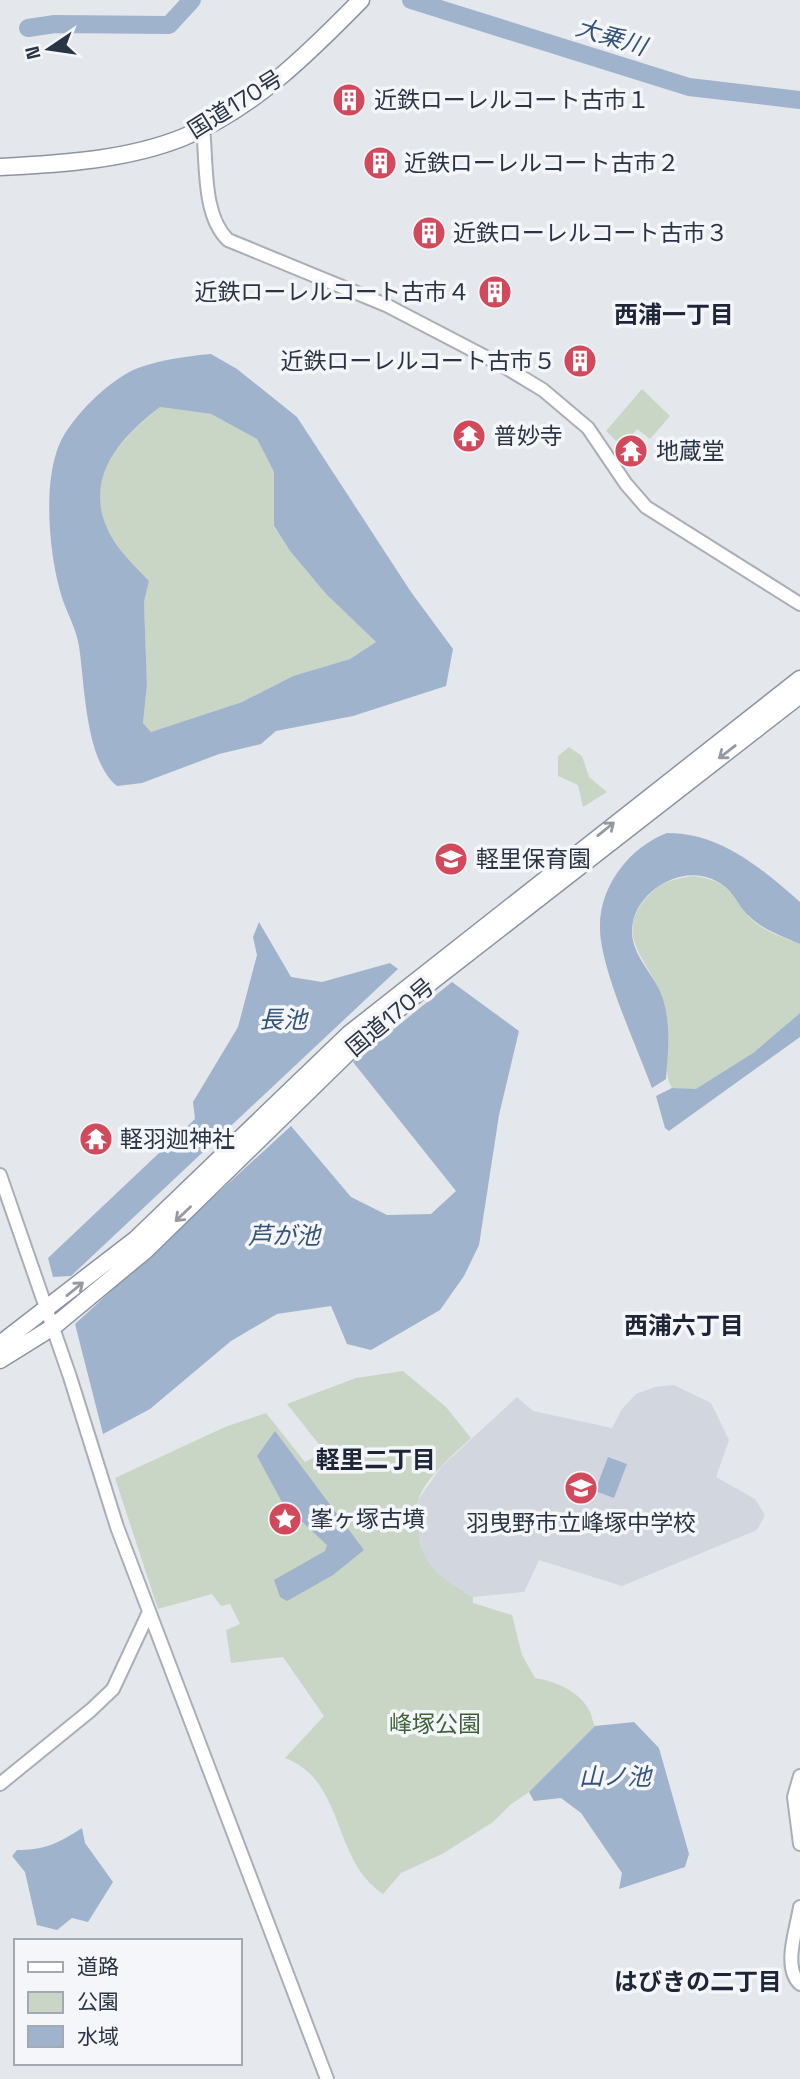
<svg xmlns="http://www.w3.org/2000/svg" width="800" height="2079" viewBox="0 0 800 2079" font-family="'Space Grotesk','Noto Sans JP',sans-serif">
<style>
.built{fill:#d2d6de}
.green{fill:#c9d6c5}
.water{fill:#9fb4cc;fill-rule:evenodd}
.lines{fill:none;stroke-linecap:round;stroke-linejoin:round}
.river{stroke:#9fb4cc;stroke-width:18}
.secondary-casing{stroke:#a9aeb7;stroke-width:16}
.highway-casing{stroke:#8b94a3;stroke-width:19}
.secondary{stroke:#fff;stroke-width:12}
.highway{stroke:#fff;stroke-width:16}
.oneway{stroke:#959aa2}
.labels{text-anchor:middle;stroke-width:7;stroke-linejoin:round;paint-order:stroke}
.poi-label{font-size:23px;fill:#2b3445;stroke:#f4f6f9;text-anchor:start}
.street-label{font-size:23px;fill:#2b3445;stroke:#f4f6f9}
.park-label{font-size:23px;fill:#3f6138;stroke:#f4f6f9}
.water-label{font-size:24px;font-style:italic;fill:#34527a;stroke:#f4f6f9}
.neighbourhood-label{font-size:24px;font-weight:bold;fill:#1d2536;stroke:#f4f6f9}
</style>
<rect width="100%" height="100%" fill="#e4e7ec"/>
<path class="built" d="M674,1385l37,18 18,37 -13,37 39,22 10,16 -8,15 -135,56 -83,-26 -15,32 -51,5 -23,-13 -25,-21 -7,-30v-33l23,-33 76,-70 16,14 79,17 10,-19 14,-15 19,-7z"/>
<path class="green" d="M642,389l28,27 -20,23 -13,-10 -15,18 -16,-16z
M160,407l51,7 46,25 17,33v55l16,24 36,43 50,48 -26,17 -57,17 -51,26 -91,30 -8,-9 4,-38 -3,-83 5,-21c-11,-12 -24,-24 -33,-37 -39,-59 -1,-100 44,-137z
M569,747l13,9 7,21 18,15 -24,15 -5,-22 -20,-9v-20z
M693,876c47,6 36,28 67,50 11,8 27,12 40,18v69l-47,40 -57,37 -24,-2c-12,-19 0,-63 -9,-89 -12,-37 -51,-61 -17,-101 14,-16 27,-19 47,-22z
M403,1371l43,36 25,31c-16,15 -48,42 -53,63 -2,6 0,16 0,22 0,41 22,55 55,74v6l39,12 10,40 13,23c20,3 44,13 54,32 3,4 3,11 6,16l-66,66 -19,13 -17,17 -51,32 -41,19 -18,21c-52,-34 -37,-113 -98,-136l39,-42 -41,-59 -52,6 -5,-33 14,-6 -10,-20 -9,2 -9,-12 -54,15 -43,-131 110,-51 41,-14 39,49 20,-10 -38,-48 69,-26z"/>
<path class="water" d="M211,354l26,15 60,48 114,175 42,57 -7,37 -93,30 -77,15 -15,13 -42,10 -77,29 -25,3c-32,-26 -32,-100 -38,-140 -3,-19 -14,-36 -19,-55 -11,-40 -17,-107 -1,-146 12,-28 51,-66 79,-77 22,-8 49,-12 73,-14zM160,407l51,7 46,25 17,33v54l16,25 36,43 50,48 -26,17 -57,17 -51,26 -91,30 -8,-9 4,-38 -3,-83 5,-21c-11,-12 -24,-24 -33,-37 -38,-57 -2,-102 44,-137z
M667,833c54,0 94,35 133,69v42c-18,-8 -37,-14 -51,-28 -15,-14 -14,-27 -37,-37 -34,-15 -81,16 -80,53 0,25 25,45 31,67 8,25 5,54 3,80l-14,9c-15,-41 -52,-120 -52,-160 -1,-42 30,-81 67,-95z
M259,922l32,55 31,5 68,-19 8,6 -327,307 -18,1 -5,-19 147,-139 -2,-17 45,-75 19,-72 -4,-18z
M452,982l67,49 -20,84 -20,130 -15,31 -24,34 -69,40 -24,-6 -16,-38 -54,8 -46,27 -81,68 -47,25 -28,-110 216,-198 60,71 36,18 44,-1 25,-23 -103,-129z
M800,1013v24l-131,94 -4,-3 -9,-32 16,-8 24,1 57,-36z
M275,1431l89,119 -31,25 -46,26 -7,-4 -6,-17 51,-29 2,-6 -44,-41 -26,-48z
M608,1457l19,7 -13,34 -19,-7z
M634,1722l25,26 30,106 -4,13 -66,22 3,-16 -41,-60 -20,-15 -27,3 -5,-9 66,-66z
M82,1828l3,15 28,39 -25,40 -16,-4 -15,12 -20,-5 -12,-53 -13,-16 5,-6c28,0 42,-7 65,-22z"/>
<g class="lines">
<path class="river" d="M411,0l278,87 111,13
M28,28l27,-4 114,1 23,-25"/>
<defs>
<path id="secondary" d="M203,128c4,35 -1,87 25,112l158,65 119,62 38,23 45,38 38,56 20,23 154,97
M0,1175l70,202 47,150 210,552
M800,1776l-6,21 6,47
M0,1784l91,-74 22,-21 36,-77
M800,1907c-3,21 -18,60 0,77"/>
<path id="highway" d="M0,167c60,-3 128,-7 184,-30 70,-29 125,-84 177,-137
M0,1344l136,-105 213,-205 451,-355
M0,1360l53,-33 93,-77 213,-208 72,-60 369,-287"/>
</defs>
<use href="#secondary" class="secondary-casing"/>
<use href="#highway" class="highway-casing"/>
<use href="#secondary" class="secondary"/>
<use href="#highway" class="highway"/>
</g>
<defs><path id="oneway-shaft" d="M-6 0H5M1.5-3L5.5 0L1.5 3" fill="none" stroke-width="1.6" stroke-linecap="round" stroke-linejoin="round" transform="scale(1.75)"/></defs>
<g class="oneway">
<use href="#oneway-shaft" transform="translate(727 752) rotate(142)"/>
<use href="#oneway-shaft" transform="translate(606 829) rotate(-39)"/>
<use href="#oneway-shaft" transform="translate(183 1214) rotate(136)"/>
<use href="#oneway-shaft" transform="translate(75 1289) rotate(-39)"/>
</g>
<defs>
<symbol id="building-disc" viewBox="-11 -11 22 22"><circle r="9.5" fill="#d1495b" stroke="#f4f6f9"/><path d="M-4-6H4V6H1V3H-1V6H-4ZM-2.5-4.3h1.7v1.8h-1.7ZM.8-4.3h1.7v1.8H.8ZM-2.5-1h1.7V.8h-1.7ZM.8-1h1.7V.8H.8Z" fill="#fff"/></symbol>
<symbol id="temple-disc" viewBox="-11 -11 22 22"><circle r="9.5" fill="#d1495b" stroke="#f4f6f9"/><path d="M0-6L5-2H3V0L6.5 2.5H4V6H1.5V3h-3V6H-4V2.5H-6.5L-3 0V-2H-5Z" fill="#fff"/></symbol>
<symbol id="school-disc" viewBox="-11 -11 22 22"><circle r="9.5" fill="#d1495b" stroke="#f4f6f9"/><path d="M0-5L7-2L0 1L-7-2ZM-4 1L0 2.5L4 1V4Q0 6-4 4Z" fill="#fff"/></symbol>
<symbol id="sight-disc" viewBox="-11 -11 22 22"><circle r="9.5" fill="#d1495b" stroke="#f4f6f9"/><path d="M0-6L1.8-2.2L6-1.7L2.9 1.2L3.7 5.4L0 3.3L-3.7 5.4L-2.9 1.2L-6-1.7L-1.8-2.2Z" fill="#fff"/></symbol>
</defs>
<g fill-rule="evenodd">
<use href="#building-disc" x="330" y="81" width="38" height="38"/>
<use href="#building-disc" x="361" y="144" width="38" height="38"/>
<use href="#building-disc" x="410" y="214" width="38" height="38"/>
<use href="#building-disc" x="476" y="273" width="38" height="38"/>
<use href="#building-disc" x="561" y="342" width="38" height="38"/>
<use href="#temple-disc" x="450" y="417" width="38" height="38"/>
<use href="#temple-disc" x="612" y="432" width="38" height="38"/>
<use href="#school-disc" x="432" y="840" width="38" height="38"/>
<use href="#temple-disc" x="77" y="1120" width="38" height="38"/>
<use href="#school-disc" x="562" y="1469" width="38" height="38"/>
<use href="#sight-disc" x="266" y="1500" width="38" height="38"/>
</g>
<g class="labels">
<g class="poi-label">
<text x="374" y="108">近鉄ローレルコート古市１</text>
<text x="404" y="171">近鉄ローレルコート古市２</text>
<text x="453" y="241">近鉄ローレルコート古市３</text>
<text x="470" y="300" text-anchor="end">近鉄ローレルコート古市４</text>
<text x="556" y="369" text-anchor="end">近鉄ローレルコート古市５</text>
<text x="494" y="444">普妙寺</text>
<text x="656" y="459">地蔵堂</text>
<text x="476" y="867">軽里保育園</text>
<text x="120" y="1147">軽羽迦神社</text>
<text x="310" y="1527">峯ヶ塚古墳</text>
<text x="581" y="1531" text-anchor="middle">羽曳野市立峰塚中学校</text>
</g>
<g class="street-label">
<text transform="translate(235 104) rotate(-32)" y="8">国道170号</text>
<text transform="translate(390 1017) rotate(-40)" y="8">国道170号</text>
</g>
<g class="park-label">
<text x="435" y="1732">峰塚公園</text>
</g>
<g class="water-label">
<text transform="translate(611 37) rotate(17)" y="8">大乗川</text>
<text x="283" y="1028">長池</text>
<text x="284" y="1244">芦が池</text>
<text x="615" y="1785">山ノ池</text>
</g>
<g class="neighbourhood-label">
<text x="674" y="323">西浦一丁目</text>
<text x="684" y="1334">西浦六丁目</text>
<text x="376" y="1468">軽里二丁目</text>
<text x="698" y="1990">はびきの二丁目</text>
</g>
</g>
<rect x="14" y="1939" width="228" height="126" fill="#f4f6f9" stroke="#a4a8b1" stroke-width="2"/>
<rect x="28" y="1962" width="35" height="10" fill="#ffffff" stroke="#a4a8b1" stroke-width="2"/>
<text x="77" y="1974" font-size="21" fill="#2b3445">道路</text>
<rect x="28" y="1992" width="35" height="21" fill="#c9d6c5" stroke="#a4a8b1" stroke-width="2"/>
<text x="77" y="2009" font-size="21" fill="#2b3445">公園</text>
<rect x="28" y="2026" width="35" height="21" fill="#9fb4cc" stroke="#a4a8b1" stroke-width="2"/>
<text x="77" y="2044" font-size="21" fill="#2b3445">水域</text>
<g transform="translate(49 49) rotate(257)" stroke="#f4f6f9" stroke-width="5" paint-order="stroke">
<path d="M0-5L12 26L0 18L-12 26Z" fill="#2b3445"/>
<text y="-10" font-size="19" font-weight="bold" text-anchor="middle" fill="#2b3445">N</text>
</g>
</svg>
